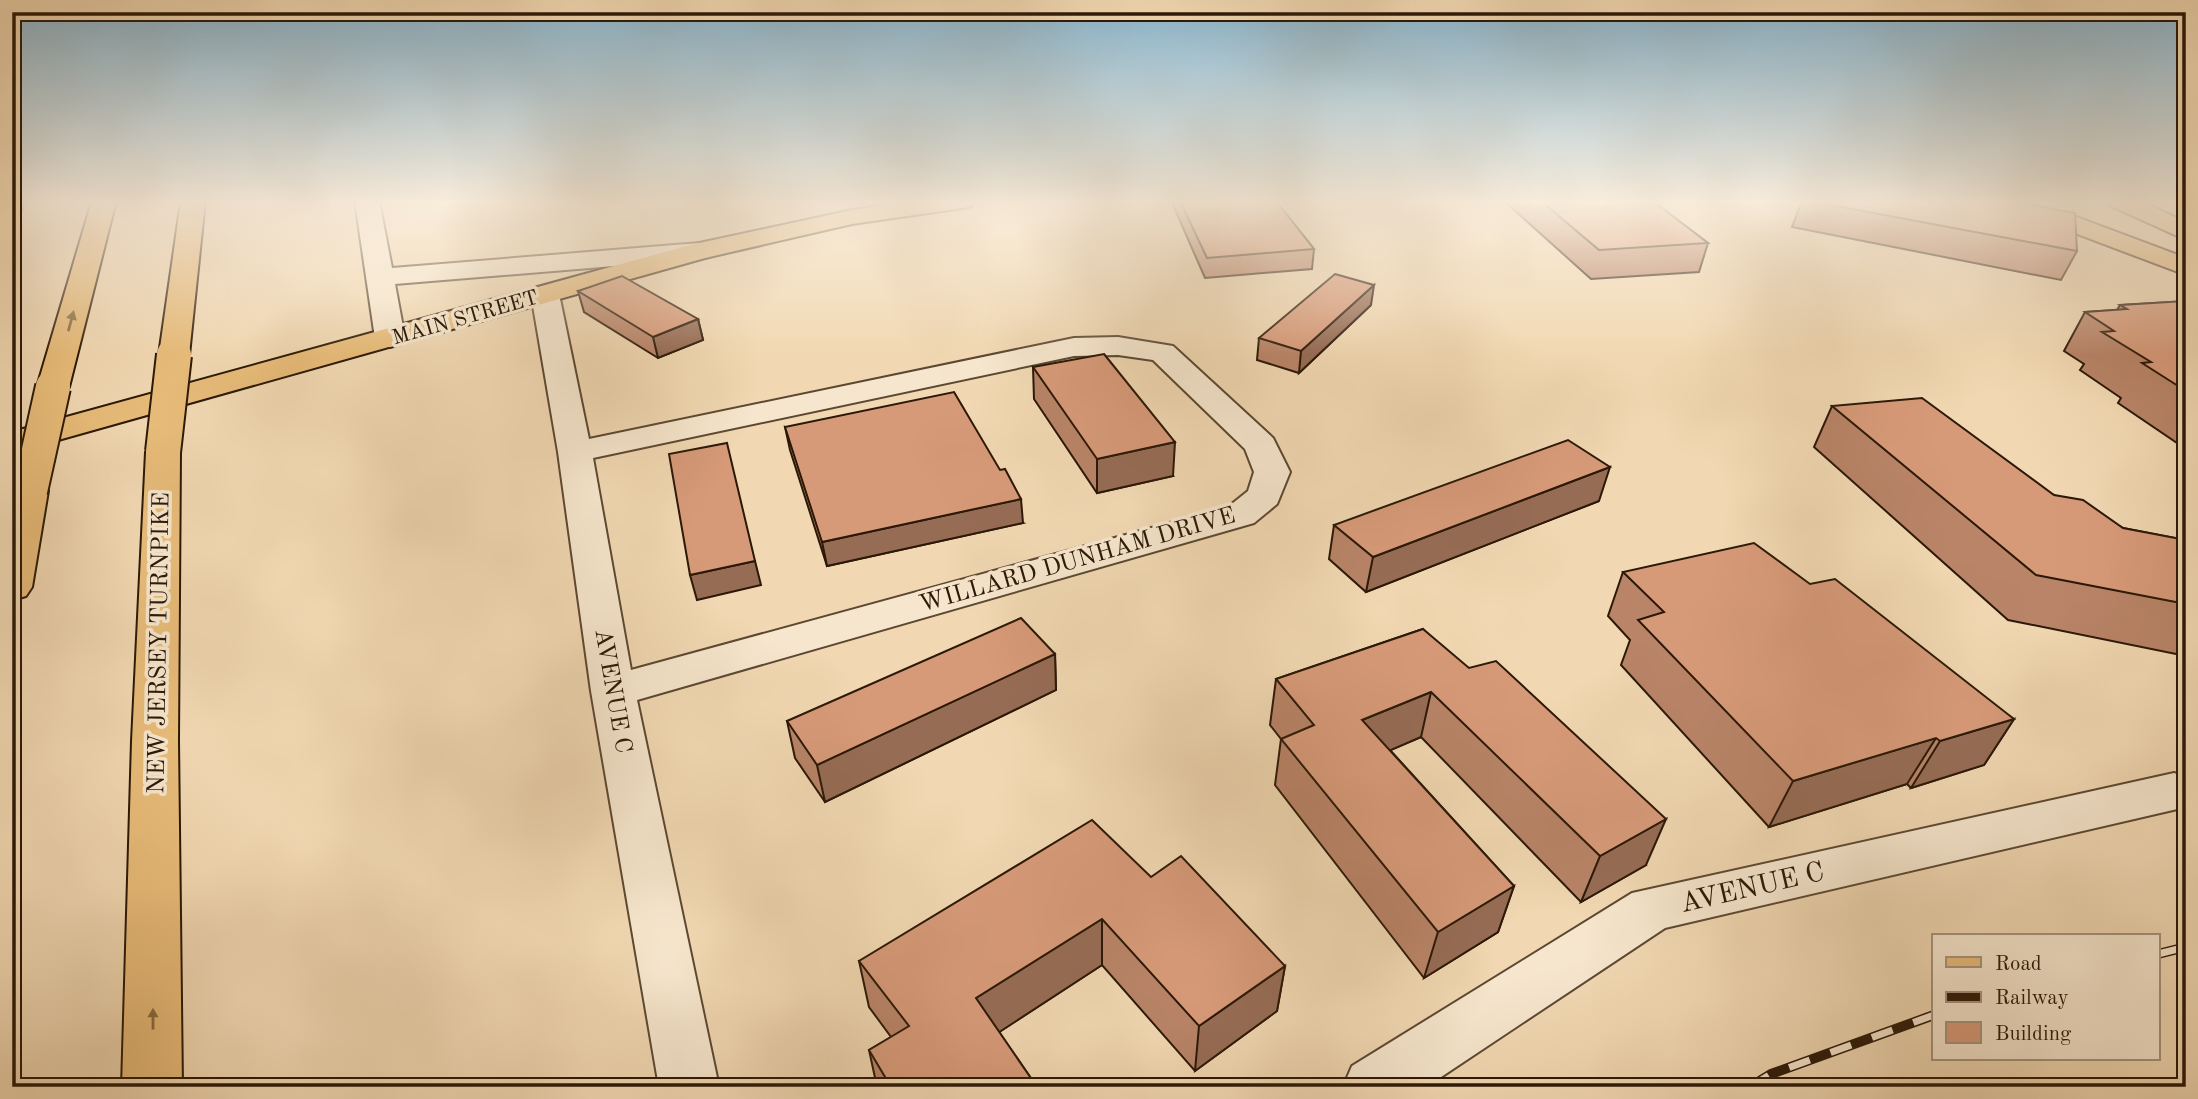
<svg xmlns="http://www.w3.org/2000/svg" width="2198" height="1099" viewBox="0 0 2198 1099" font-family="'Old Standard TT',serif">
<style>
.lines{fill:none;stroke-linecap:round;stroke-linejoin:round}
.minor-casing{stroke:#5c4832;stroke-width:4}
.major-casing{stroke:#2b1807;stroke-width:4}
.highway-casing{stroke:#2b1807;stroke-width:4}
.minor{fill:#f6e6cd;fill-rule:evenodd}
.major{fill:#e8bc79;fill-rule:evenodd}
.highway{fill:#e8bc79;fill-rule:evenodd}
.rail-casing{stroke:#2b1807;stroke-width:10}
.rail{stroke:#f6e6cd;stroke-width:7;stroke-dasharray:22;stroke-linecap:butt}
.highway-bridge-casing{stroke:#2b1807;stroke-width:38;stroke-linecap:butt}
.highway-bridge{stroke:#e8bc79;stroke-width:34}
.wall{fill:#b98468;stroke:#2b1807;stroke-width:2}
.shaded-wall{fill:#966c55;stroke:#2b1807;stroke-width:2}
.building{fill:#d79a79;stroke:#2b1807;stroke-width:2}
.oneway{fill:#8a6a40}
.labels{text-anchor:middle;stroke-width:7;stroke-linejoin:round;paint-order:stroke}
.far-street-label{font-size:21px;fill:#2b1807;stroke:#f6e6cd}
.street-label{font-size:24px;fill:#2b1807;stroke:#f6e6cd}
.near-street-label{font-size:28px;fill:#2b1807;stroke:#f6e6cd}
</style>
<rect width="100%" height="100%" fill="#f1d8b2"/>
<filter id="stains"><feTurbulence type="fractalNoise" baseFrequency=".00286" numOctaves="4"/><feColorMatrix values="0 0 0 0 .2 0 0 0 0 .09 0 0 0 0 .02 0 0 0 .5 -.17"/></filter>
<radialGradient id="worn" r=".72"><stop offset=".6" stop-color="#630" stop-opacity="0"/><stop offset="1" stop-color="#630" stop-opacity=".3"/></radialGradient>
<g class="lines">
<defs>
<path id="minor" d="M355,201h24l13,67 307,-25 9,2 4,6 -4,6 -9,2 -304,25 10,54 -4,6 -11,3 -11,-3 -4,-6z
M545,286l10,2 4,6 30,145 485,-101 44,-1 55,9 100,92 17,34 -13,32 -23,19 -617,177 82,387h-60l-68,-396 -33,-239 -27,-158 4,-6zM1118,355l35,5 92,89 9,23 -6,19 -20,16 -597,163 -38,-212 481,-102z
M2174,773l12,4v30l-521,121 -239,159h-83l9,-21 280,-173z"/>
<path id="major" d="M911,201h64l-3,5 -9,2 -111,16 -147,34 -693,195v-21l678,-187 162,-35z
M1979,201h40l55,15 112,42v17l-130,-49 -74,-20z
M2108,201h32l46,21v18l-75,-34z"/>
<path id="highway" d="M12,201h14l-5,9 -9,2z
M92,201h24l-47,186 -5,7 -11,3 -11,-3 -5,-7z
M181,201h24l-16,154 -4,6 -11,3 -11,-3 -4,-6z
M163,442l12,3 5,7 -2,289 4,346h-60l10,-346 14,-289 5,-7z
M30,480l13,3 5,8 -16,96 -6,9 -14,4v-109l5,-8z"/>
</defs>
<use href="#minor" class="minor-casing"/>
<use href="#major" class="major-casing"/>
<use href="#highway" class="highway-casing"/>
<use href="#minor" class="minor"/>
<use href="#major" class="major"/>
<use href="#highway" class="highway"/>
<defs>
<path id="rail" d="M2158,954l28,-7
M1750,1087l21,-13 163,-59"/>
</defs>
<use href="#rail" class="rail-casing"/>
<use href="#rail" class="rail"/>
<defs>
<path id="highway-bridge" d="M163,452l11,-97
M30,491l23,-104"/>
</defs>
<use href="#highway-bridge" class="highway-bridge-casing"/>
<use href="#highway-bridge" class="highway-bridge"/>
</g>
<path class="wall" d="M1173,201h103l38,48 -2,20 -107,9 -32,-73z
M1504,201h144l60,42 -9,29 -108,7z
M1802,201h206l69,50 -16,29 -269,-53z
M578,291l120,28 5,21 -45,18 -74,-46z
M2186,301v148l-68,-46 3,-5 -41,-28 4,-6 -20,-13 21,-39 32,-2 3,-5z
M1371,305l-72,68 -42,-13 2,-22z
M1033,367l140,109 -76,17 -63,-94z
M1832,406l222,89 69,33 63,12v116l-178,-36 -194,-173z
M785,427l238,96 -196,43 -37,-116z
M1599,501l-233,91 -37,-33 5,-34z
M1623,572l187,12 204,135 -30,46 -73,23 -4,-4 -138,43 -148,-162 9,-25 -22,-24z
M1423,629l223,236 -65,37 -160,-165 -31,13 124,136 -16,46 -74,46 -149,-193 6,-46 -11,-14 6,-46z
M1055,654l1,36 -231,112 -30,-44 -8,-37z
M1151,877l134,89 -8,45 -82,60 -93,-106 -103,67 38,55h-160l-8,-37 22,-13 -22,-30 -10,-46z"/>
<path class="shaded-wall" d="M1374,285l-3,20 -72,68 2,-22z
M698,319l5,21 -45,18 -5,-21z
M1175,442l-2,34 -76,17v-34z
M1610,467l-11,34 -233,91 7,-35z
M1021,499l2,24 -196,43 -5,-24z
M755,561l6,24 -64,15 -7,-25z
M1055,654l1,36 -231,112 -8,-37z
M1431,692l-10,45 -67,29 8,-46z
M2014,719l-30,46 -73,23 29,-47z
M1936,738l-29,46 -138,43 24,-46z
M1666,819l-20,46 -65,37 19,-46z
M1514,886l-16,46 -74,46 14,-46z
M1102,919v46l-121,79 -5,-46z
M1285,966l-8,45 -82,60 4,-45z"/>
<path class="building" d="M1180,201h96l38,48 -107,9z
M1541,201h107l5,4 4,-1 51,39 -109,7z
M1809,201h199l67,12 2,38z
M1335,274l39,11 -73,66 -42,-13z
M622,276l76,43 -45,18 -75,-46z
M2186,301v90l-44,-28 9,-1 -49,-30 12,-1 -29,-19 42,-3 -7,-4z
M1104,354l71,88 -78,17 -64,-92z
M954,392l46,78 5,-1 16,30 -199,43 -37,-115z
M1922,398l132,97 29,5 40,28 63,12v64l-150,-29 -204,-169z
M1568,440l42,27 -237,90 -39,-32z
M727,443l28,118 -65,14 -21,-121z
M1754,543l56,41 25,-5 179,140 -74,22 -4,-3 -143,43 -155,-161 26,-8 -41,-40z
M1021,618l34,36 -238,111 -30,-44z
M1423,629l46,39 27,-7 170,158 -66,37 -169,-164 -69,28 152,166 -76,46 -157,-193 33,-14 -38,-46z
M1092,820l59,57 30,-21 104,110 -86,60 -97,-107 -126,79 61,89h-146l-22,-37 40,-24 -50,-65z"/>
<defs><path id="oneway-solid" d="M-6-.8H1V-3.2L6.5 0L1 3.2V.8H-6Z" transform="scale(1.75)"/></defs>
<g class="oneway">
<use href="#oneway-solid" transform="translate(71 321) rotate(-75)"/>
<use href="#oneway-solid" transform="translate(153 1019) rotate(-90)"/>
</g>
<linearGradient id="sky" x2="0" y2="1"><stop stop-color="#89b6cf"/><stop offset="0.57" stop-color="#f9eddc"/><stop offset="1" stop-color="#f9eddc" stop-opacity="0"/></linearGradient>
<rect width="2198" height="355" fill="url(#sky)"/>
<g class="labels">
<g class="far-street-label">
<text transform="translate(465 317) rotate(-16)" y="7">MAIN STREET</text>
</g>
<g class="street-label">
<text transform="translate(1077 559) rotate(-16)" y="8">WILLARD DUNHAM DRIVE</text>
<text transform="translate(158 643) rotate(-89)" y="8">NEW JERSEY TURNPIKE</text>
<text transform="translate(614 691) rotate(80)" y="8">AVENUE C</text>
</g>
<g class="near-street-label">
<text transform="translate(1752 886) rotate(-13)" y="10">AVENUE C</text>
</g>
</g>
<rect width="2198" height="1099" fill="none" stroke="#f1d8b2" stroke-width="42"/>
<rect x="14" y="14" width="2170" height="1071" fill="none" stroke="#2b1807" stroke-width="3.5"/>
<rect x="21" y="21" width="2156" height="1057" fill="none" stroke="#2b1807" stroke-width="2"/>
<rect x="1932" y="934" width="228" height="126" fill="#f6e6cd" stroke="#a5947e" stroke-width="2"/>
<rect x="1946" y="957" width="35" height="10" fill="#e8bc79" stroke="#a5947e" stroke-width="2"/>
<text x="1995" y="970" font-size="21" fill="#2b1807">Road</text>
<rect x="1946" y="992" width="35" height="10" fill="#2b1807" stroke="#a5947e" stroke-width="2"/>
<text x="1995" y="1004" font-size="21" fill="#2b1807">Railway</text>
<rect x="1946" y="1022" width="35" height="21" fill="#d79a79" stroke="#a5947e" stroke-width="2"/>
<text x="1995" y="1040" font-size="21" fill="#2b1807">Building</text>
<rect width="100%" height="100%" filter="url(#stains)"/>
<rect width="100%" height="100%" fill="url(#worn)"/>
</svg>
